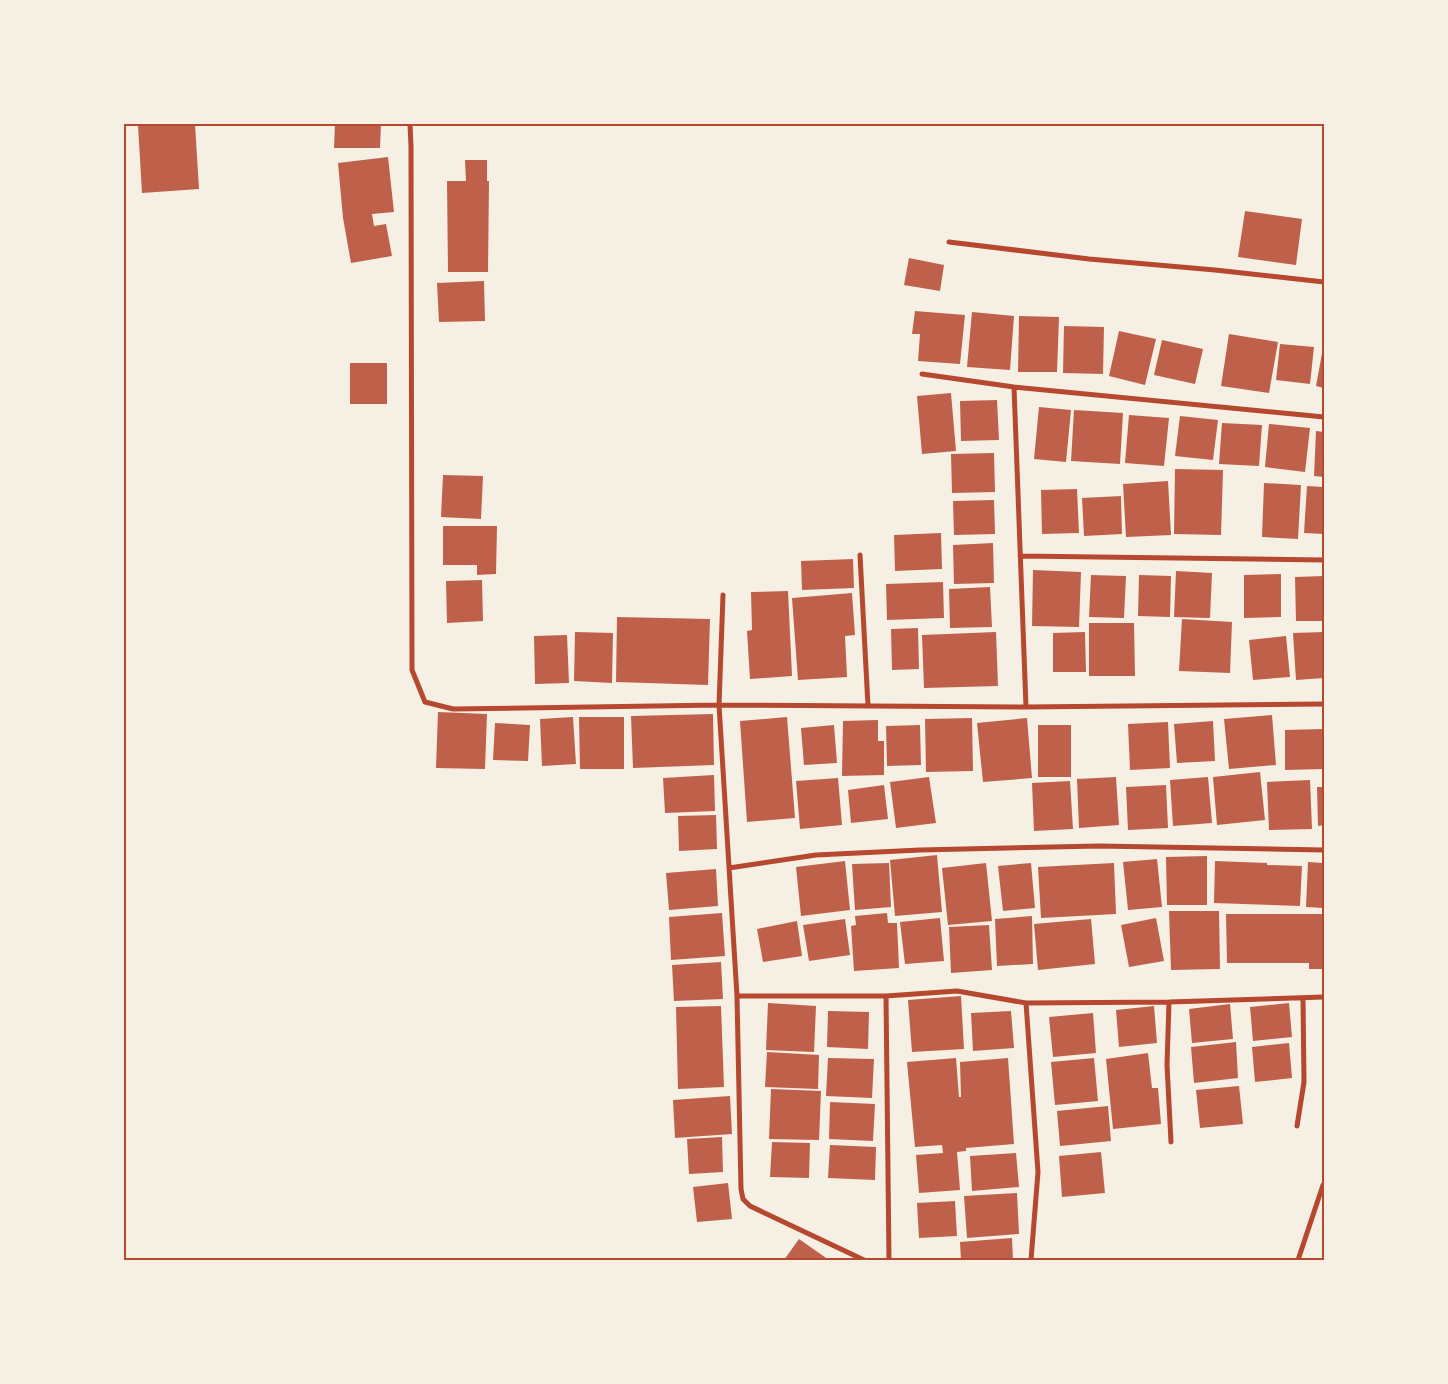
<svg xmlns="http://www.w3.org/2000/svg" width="1448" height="1384" viewBox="0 0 1448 1384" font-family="Signika,sans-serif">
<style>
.building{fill:#bf614a}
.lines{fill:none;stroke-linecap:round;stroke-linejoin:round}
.minor{stroke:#b5482f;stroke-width:5}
.neatline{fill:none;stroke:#b5482f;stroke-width:2}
</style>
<rect width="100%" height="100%" fill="#f6efe4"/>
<path class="building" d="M195,124l4,65 -57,4 -4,-68z
M335,124h46l-1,24h-46z
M388,157l6,55 -22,2 2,12 12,-2 6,32 -41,7 -8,-45 -5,-55z
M465,160h22v21h2l-1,91h-40l-1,-91h19z
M1245,211l57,8 -6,46 -58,-8z
M909,258l35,7 -4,26 -36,-6z
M484,281l1,40 -46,1 -2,-39z
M915,311l50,4 -5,49 -42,-3 2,-27h-8z
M972,312l42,4 -4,54 -43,-3z
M1019,316l40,1 -2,55h-39z
M1064,326l40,1 -1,47 -40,-1z
M1119,331l37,8 -11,46 -36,-9z
M1229,334l49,8 -9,51 -48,-7z
M1162,340l41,9 -8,35 -41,-9z
M1280,344l34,3 -4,37 -34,-4z
M1323,348l1,1v39l-8,-2z
M350,363h37v41h-37z
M951,393l5,58 -34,3 -5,-58z
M997,400l2,40 -38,1 -1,-40z
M1039,407l32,3 -5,52 -32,-3z
M1074,410l49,3 -3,51 -49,-3z
M1129,415l40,3 -5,48 -39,-3z
M1180,416l38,4 -5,40 -38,-4z
M1222,423l40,2 -3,41 -40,-2z
M1269,424l41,4 -5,44 -40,-5z
M1316,431l8,1v45l-10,-1z
M994,453l1,39 -43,1 -1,-39z
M1175,469l48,1 -2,65 -47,-1z
M443,475l40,1 -2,43 -40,-2z
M1168,481l3,54 -45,2 -3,-53z
M1264,483l37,2 -3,54 -36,-2z
M1307,486l17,1v47l-20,-1z
M1077,489l2,44 -37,1 -1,-44z
M1121,496l1,38 -38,2 -2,-38z
M994,500l1,34 -41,1 -1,-34z
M443,526h54l-1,48 -19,1v-10h-34z
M941,533l1,36 -47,2 -1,-36z
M993,543l1,40 -40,1 -1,-39z
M853,559l1,29 -52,2 -1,-29z
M1033,570l48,2 -2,55 -47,-1z
M1176,571l36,2 -2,45 -36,-1z
M1281,574v43l-37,1v-43z
M1091,575l35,1 -2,42 -35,-1z
M1139,575l32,1 -1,41 -32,-1z
M1324,576v45h-28l-1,-44z
M482,580l1,41 -36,2 -1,-42z
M943,582l1,36 -57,2 -1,-36z
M990,587l2,40 -42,1 -1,-39z
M788,591l4,85 -42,3 -3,-48 5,-1 -1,-38z
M852,593l3,42 -10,1 2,41 -49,3 -6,-82z
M617,617l93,2 -2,66 -92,-3z
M1182,619l50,3 -2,51 -51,-2z
M1089,623h45l1,53h-46z
M918,628l1,41 -27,1 -1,-41z
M575,632l38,1 -1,50 -38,-2z
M996,632l2,54 -74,2 -2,-53z
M1085,632l1,40h-33v-39z
M1324,632v46l-28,2 -3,-47z
M567,635l2,48 -34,1 -1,-48z
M1286,636l4,41 -37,3 -4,-40z
M438,712l49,2 -2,55 -49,-1z
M713,714l1,51 -81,3 -2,-52z
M1272,715l4,50 -47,4 -5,-50z
M573,717l3,47 -34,2 -2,-47z
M579,717h45v52h-44z
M787,717l8,101 -48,4 -7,-101z
M972,718l1,53 -47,1 -1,-53z
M1027,718l5,60 -49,4 -6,-59z
M878,720v21h6v34l-42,1 1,-55z
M1213,721l2,40 -38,2 -3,-39z
M1168,722l2,46 -40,2 -2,-46z
M495,723l35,2 -2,36 -35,-1z
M834,725l3,38 -33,2 -3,-37z
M920,725l1,40 -34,1 -1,-40z
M1038,725h33v52h-33z
M1322,729l2,40 -39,1v-40z
M1260,772l5,48 -48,5 -4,-48z
M714,775l1,36 -50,2 -2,-35z
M929,777l7,46 -40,5 -6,-46z
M1116,777l3,48 -40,3 -2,-49z
M1208,777l4,46 -39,3 -3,-46z
M838,778l4,47 -42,4 -4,-48z
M1310,780l2,49 -43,1 -2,-48z
M1070,781l3,48 -39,2 -2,-48z
M884,785l4,34 -37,4 -3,-33z
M1166,785l2,43 -40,2 -2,-43z
M1317,787h7v38l-6,1z
M716,815l1,34 -38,2 -1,-35z
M937,855l5,57 -47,4 -5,-56z
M1207,856v49h-40l-1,-48z
M1157,859l5,48 -34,3 -5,-48z
M845,861l5,49 -49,6 -5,-49z
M1215,861l52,2v2l35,1 -2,40 -86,-3z
M1308,862l16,1v45l-18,-1z
M889,863l2,44 -36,3 -3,-46z
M986,863l6,58 -44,4 -6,-57z
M1031,863l4,45 -32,3 -5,-45z
M1114,863l2,51 -75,4 -3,-51z
M716,869l2,37 -49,4 -3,-37z
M1169,911h50l1,58 -49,1z
M722,913l3,43 -54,4 -2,-43z
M887,913l1,10h9l2,45 -45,3 -3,-45 5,-1 -1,-9z
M1226,914h98v55h-15v-6h-82z
M1032,916l1,48 -36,2 -2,-47z
M940,918l4,43 -39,3 -5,-42z
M1156,918l8,43 -35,6 -8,-42z
M845,919l5,36 -41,6 -6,-36z
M1091,919l4,45 -57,6 -4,-46z
M797,921l5,35 -39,6 -6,-33z
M989,925l3,45 -41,3 -2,-46z
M721,962l2,37 -49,2 -2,-36z
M961,996l3,53 -52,3 -4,-52z
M768,1003l48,3 -2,46 -48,-2z
M1289,1003l3,34 -39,4 -3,-34z
M1230,1004l3,35 -41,4 -3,-34z
M721,1006l3,81 -46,2 -2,-82z
M1154,1006l3,37 -38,4 -3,-37z
M828,1011l41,1 -1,37 -41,-2z
M1011,1011l3,37 -41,3 -2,-38z
M1093,1013l3,40 -43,4 -4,-40z
M1236,1042l2,36 -44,5 -3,-36z
M1289,1043l3,35 -37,4 -3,-35z
M767,1052l52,3 -1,34 -53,-2z
M1148,1053l4,35h6l3,36 -48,5 -7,-70z
M828,1058l46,1 -2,39 -46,-2z
M956,1058l3,39h2l-1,-35 48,-4 6,86 -48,4v3l-9,1 3,38 -41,3 -3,-38 27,-2 -1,-8 -27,2 -8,-85z
M1094,1058l4,43 -43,4 -4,-43z
M1239,1086l4,38 -43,4 -4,-38z
M771,1089l50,2 -2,49 -50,-1z
M730,1096l2,38 -57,4 -2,-38z
M830,1102l45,2 -2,37 -44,-2z
M1108,1106l3,35 -51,5 -3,-35z
M722,1137l1,35 -34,2 -2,-35z
M772,1142l38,1 -1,35 -39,-1z
M830,1145l46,2 -1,33 -47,-2z
M1101,1152l4,41 -43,4 -3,-41z
M1016,1153l3,34 -47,4 -2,-35z
M728,1183l4,36 -35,3 -4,-35z
M1017,1193l2,41 -52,4 -3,-42z
M955,1201l2,35 -38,2 -2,-35z
M1012,1238l1,22h-52l-1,-18z
M799,1239l30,21h-45z"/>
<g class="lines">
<path class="minor" d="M410,124l1,22 1,524 13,32 28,7 266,-4 307,2 298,-3
M949,242l140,17 126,11 109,12
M922,374l92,13 310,30
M1014,387l12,320
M860,555l8,151
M1020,556l304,4
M723,595l-4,110 18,291 4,193 2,10 7,7 114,54
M729,868l87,-13 104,-5 179,-4 225,4
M737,996h149
M1169,1002l-2,63 4,77
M1026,1003l12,169 -7,88
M1297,1126l7,-44 -1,-84
M889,1260l-3,-264 71,-5 69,12 143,-1 155,-5
M1298,1260l25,-75"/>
</g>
<rect width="1448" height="1384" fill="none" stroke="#f6efe4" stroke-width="250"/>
<rect x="125" y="125" width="1198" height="1134" class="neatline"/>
</svg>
